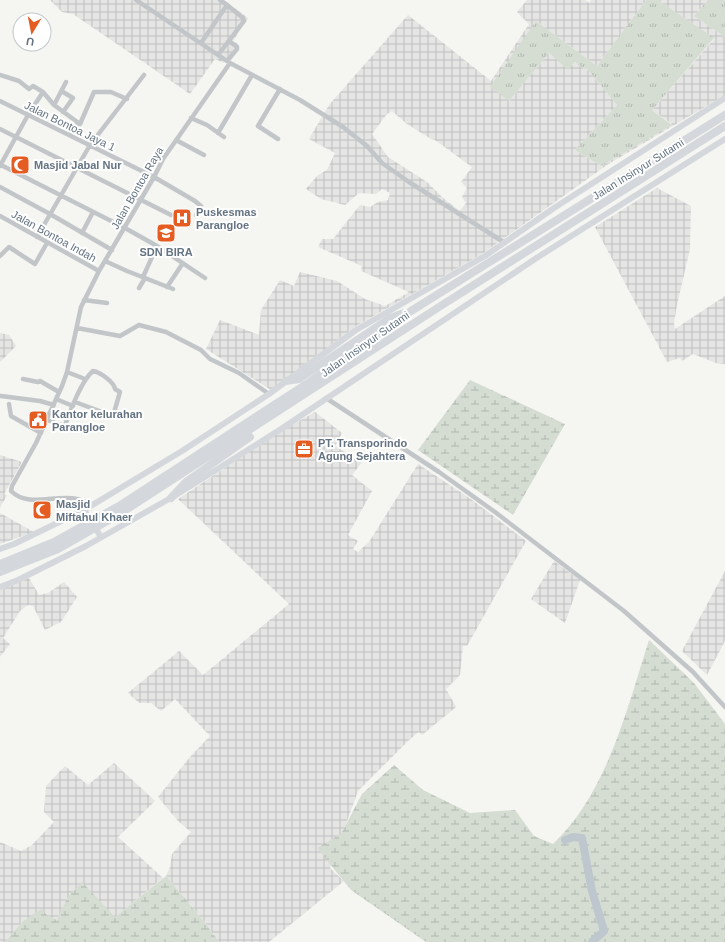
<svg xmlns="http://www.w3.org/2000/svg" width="725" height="942" viewBox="0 0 725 942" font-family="Helvetica,sans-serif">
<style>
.industrial{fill:url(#industrial-grid);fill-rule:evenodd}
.grass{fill:url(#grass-tufts)}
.wetland{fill:url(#wetland-marsh)}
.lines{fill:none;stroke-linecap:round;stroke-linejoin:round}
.river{stroke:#bdc7cd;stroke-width:8}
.street{stroke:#c2c6c9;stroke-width:4.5}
.secondary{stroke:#d4d8dc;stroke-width:6}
.highway{stroke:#d4d8dc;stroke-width:8}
.labels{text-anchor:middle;stroke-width:4;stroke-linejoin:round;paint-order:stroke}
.street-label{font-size:11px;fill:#647382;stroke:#fff}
.poi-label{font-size:11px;font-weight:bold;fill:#647382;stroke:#fff;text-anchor:start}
</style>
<defs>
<pattern id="industrial-grid" width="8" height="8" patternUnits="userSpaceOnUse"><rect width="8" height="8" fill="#e5e6e4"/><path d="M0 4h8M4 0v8" fill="none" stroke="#bdbfbe"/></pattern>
<pattern id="grass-tufts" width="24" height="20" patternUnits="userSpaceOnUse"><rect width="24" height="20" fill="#d5dcd2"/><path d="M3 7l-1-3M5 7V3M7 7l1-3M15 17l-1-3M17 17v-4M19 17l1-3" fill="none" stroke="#b0b7b0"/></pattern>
<pattern id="wetland-marsh" width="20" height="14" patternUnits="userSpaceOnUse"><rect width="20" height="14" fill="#d5dcd2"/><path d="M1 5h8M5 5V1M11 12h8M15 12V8" fill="none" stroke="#b0b7b0"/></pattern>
</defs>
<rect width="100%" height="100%" fill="#f5f5f1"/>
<path class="industrial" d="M50,0h174l24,18 -15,23 5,3 -14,19 -9,-4 -25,35 -117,-80 -11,-2z
M527,0h58l4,3 2,-3h55l-49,66 -61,-45 -27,80 40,-48 19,16 7,-7 9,7 2,-1 31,37 -42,45 26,16 71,-42 -20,-14 62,-71 -56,-39h50l-14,16 31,21v58l-118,70 -125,89 -126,72 -85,64 -65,-41 14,-29 39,15 2,-25 19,-30 14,6 6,-14 37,9 28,18 20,7 24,-14 -48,-21 1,-5 -44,-19 4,-8h11l27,-34 10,2 8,-5 10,-2 2,-7 -8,-4 -6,5 -17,-1 -14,12 -24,-6 -15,-10 12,-14 9,-5 8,-17 -26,-14 20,-34 79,-90 83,66 38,-57 -12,-12zM392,111l15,13 24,15 4,1 37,27 -11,15 6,6 -5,9 4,6 -6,8 -17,-13 -16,-16 -39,-25 -16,-23 15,-20z
M657,188l34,18 -1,43 -13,56 -3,18 1,6 50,-33v68l-9,-1 -23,-9 -11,7 -2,-3 -13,4 -72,-135z
M0,333l9,2 7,11 -16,16z
M315,412l27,21 -7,13 27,16 -10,13 20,16 -24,44 10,6 -5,8 5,3 11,-10 49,-78 53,35 55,42 -59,105h-4l-3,29 -14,14 10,18 -34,28 -3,-3 -10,8 -51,51 -28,77 14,13 -75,61h-50l-12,-17 -41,-49 4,-9 2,-13 19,-22 -13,-11 -20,-24 32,-40 20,-21 -35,-37 -14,12 -10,-8h-12l-11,-10 51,-42 24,24 86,-71 -111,-105 101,-67z
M0,455l22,7 -18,32 3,1 -7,13z
M0,513l34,19 -34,12z
M554,561l26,19 -15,43 -34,-24z
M725,571v70l-18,34 -25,-24z
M29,578l10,17 9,-2 16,-11 13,15 -16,25 -16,8 -12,-24 -5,-1 -8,6 -17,27 7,6 -10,13v-67z
M114,763l41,38 -37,36 45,41 -48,39 -48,-19 -10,22 -9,-4 -26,6 -17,20h-5v-100l21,9 11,-6 22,-23 -10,-10 2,-26 19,-20 23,19z"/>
<path class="grass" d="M646,0h12l56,38 -62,72 20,15 -71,41 -26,-16 42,-45 -31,-37 -2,1 -9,-7 -7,8 -19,-17 -40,48 -19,-14 46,-66 61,45z
M708,0h17v37l-31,-21z"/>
<path class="wetland" d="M470,380l95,44 -52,91 -95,-65z
M649,640l45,43 31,41v218h-299l-75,-52 -34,-42 24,-14 21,-40 32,-29 29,25 47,23 45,-3 19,26 19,8c54,-51 74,-135 96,-204z
M166,876l41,49 12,17h-219h5l17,-20 19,-13 7,7 9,4 10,-22 15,-16 33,35z"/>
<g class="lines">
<path class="river" d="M565,840l8,-3 9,1 10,53 12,40 -12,11"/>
<path class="street" d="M136,0l94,63 70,37 43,27 24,19 15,17 27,19 96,61
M201,43l26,-38 -7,-5
M218,55l26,-34 -1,-3 -16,-13
M227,61l10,-12v-2l-8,-6
M0,75l19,6 10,8 4,-3 10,6
M63,92l10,6 -10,14
M0,101l154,76 41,24 6,5 -5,9
M54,105l12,-23
M191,118l16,7 17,12
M0,129l171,86
M218,133l34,-58
M70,135l8,-12
M278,139l-20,-13 22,-37
M176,140l28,15
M1,165l124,63 32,18 48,32
M0,166l28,-51 15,-23 11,13 26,19 14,-32h17l16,7
M0,187l50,27 62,36
M0,216l99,55
M82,233l11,-21
M37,237l53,-92 54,-70
M0,256l9,-9 26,17 12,-21
M105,261l22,10 46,18
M143,277l14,-31
M167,287l16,-24
M139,288l6,-10
M84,300l23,3
M77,328l43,8 19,-11 27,7 35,18 9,9 29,14 30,21
M67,372l18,7
M23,379l15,3 2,-1 19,11
M1,396l39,5 14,4
M326,398l113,74 56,40 129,99 69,61 32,35
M56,399l17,7
M9,404l2,12 30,17
M47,420l17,6 1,-1c6,-15 16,-44 28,-54 7,1 21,11 22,18l5,3 -7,24 -38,-14
M91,506c-22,-20 -59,6 -80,-15l1,-5 24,-43 26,-57 5,-14 14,-65 18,-36 55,-94 9,-18 67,-96"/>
<path class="secondary" d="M84,510l17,27
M0,549l14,-5 70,-34 98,-59 87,-57 87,-64 129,-74 69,-48 171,-110
M0,587l18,-7 68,-34 90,-51 105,-66 257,-172 187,-118"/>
<path class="highway" d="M286,381l13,-2 91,-61 14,-5
M171,498l15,-16 64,-45
M0,564l54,-22 65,-36 189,-123 103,-72 314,-196
M0,572l58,-23 63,-36 318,-206 286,-181"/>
</g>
<defs>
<symbol id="mosque-square" viewBox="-11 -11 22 22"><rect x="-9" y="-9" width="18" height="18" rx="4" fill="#e45c22" stroke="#fff"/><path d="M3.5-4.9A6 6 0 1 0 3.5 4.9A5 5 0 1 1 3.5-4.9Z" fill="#fff"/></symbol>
<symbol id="hospital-square" viewBox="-11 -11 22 22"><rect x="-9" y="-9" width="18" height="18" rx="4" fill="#e45c22" stroke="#fff"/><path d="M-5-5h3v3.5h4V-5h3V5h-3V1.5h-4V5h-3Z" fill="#fff"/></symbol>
<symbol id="school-square" viewBox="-11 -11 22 22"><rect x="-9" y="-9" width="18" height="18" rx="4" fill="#e45c22" stroke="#fff"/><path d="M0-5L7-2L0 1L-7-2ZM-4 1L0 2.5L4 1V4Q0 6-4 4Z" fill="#fff"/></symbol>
<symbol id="civic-square" viewBox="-11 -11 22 22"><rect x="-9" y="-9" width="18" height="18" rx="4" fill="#e45c22" stroke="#fff"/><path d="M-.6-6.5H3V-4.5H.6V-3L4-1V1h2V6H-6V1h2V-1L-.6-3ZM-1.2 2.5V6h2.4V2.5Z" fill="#fff"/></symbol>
<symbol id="office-square" viewBox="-11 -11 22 22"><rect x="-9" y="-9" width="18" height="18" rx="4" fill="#e45c22" stroke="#fff"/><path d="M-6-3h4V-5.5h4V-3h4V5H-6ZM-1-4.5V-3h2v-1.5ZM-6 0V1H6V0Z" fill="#fff"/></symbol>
</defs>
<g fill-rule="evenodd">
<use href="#mosque-square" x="9" y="154" width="22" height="22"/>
<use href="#hospital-square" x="171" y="207" width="22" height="22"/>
<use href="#school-square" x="155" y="222" width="22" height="22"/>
<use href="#civic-square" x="27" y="409" width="22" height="22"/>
<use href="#office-square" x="293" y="438" width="22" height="22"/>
<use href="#mosque-square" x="31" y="499" width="22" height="22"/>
</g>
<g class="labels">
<g class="street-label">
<text transform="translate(70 126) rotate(26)" y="4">Jalan Bontoa Jaya 1</text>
<text transform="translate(638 169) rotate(-32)" y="4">Jalan Insinyur Sutami</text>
<text transform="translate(137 188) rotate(-60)" y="4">Jalan Bontoa Raya</text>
<text transform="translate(54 236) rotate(29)" y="4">Jalan Bontoa Indah</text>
<text transform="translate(365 344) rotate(-35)" y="4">Jalan Insinyur Sutami</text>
</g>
<g class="poi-label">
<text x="34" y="169">Masjid Jabal Nur</text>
<text x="196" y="216">Puskesmas<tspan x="196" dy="13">Parangloe</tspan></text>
<text x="166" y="256" text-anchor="middle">SDN BIRA</text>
<text x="52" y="418">Kantor kelurahan<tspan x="52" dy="13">Parangloe</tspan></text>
<text x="318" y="447">PT. Transporindo<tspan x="318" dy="13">Agung Sejahtera</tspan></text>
<text x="56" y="508">Masjid<tspan x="56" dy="13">Miftahul Khaer</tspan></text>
</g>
</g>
<g transform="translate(32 32) rotate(190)"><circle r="19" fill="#ffffff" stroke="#c1c7cd"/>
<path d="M0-3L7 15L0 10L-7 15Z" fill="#e45c22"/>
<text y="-6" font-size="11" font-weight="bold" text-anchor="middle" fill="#647382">U</text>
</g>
</svg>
